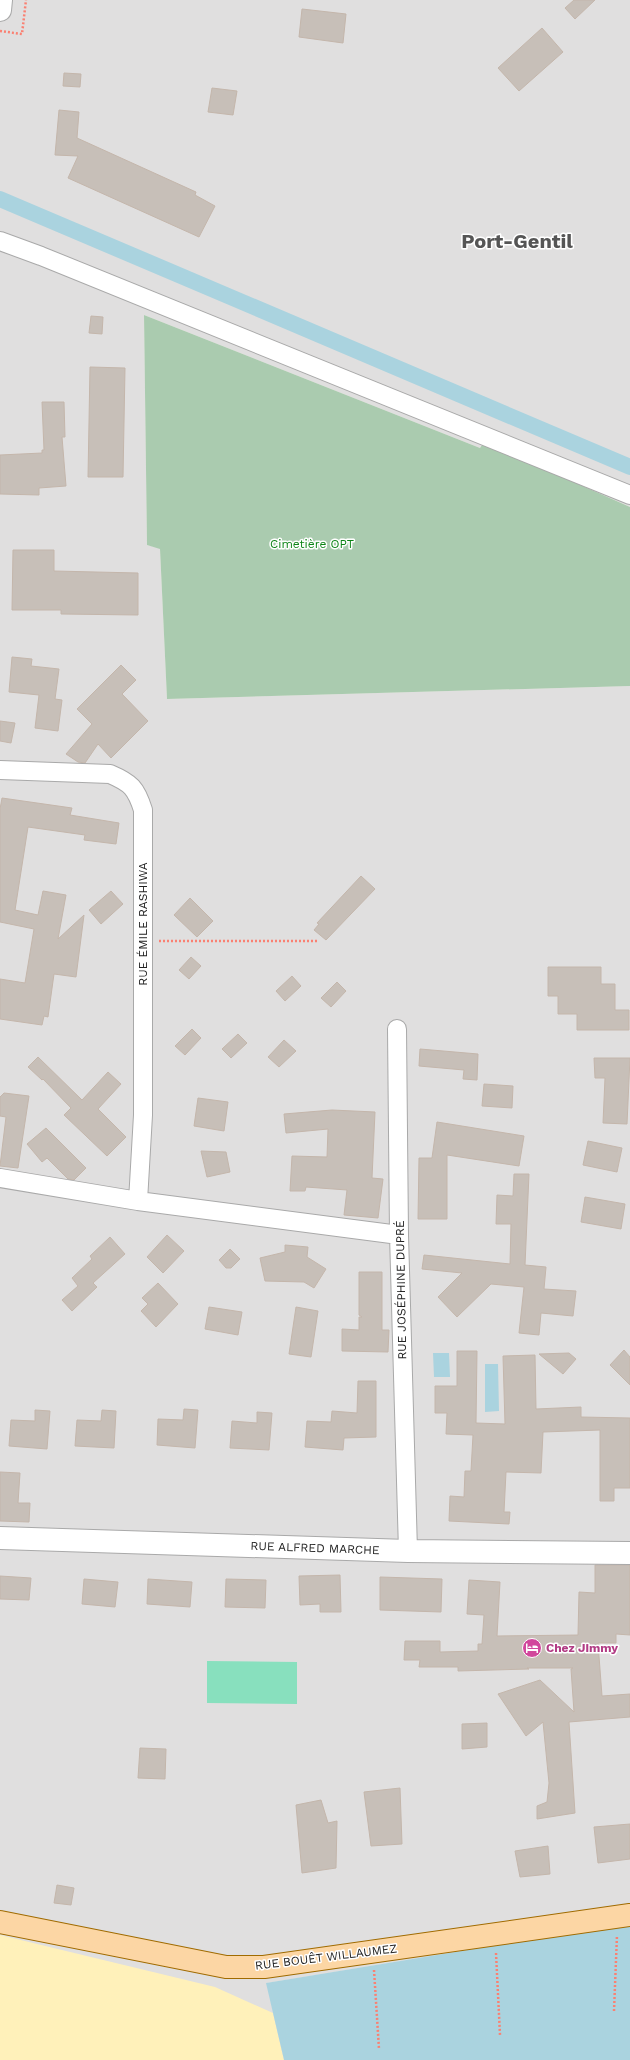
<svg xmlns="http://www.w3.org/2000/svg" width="630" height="2060" viewBox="0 0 630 2060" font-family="'Work Sans',sans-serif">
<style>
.residential{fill:#e0dfdf}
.sand{fill:#fff1ba}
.cemetery{fill:#aacbaf}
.pitch{fill:#88e0be}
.water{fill:#aad3df}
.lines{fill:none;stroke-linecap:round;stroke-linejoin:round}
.canal{stroke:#aad3df;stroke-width:16}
.building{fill:#c7bfb8;stroke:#c4b6ab}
.minor-casing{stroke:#a9a9a9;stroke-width:20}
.tertiary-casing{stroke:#a9a9a9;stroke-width:24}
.primary-casing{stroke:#a06b00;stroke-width:24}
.path{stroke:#fa8072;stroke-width:2.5;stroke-dasharray:2 2;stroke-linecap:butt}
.minor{stroke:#fff;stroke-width:18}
.tertiary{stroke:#fff;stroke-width:22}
.primary{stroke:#fcd6a4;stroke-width:22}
.labels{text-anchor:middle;stroke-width:3;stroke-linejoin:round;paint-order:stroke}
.park-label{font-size:12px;fill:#0c8416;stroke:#fff}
.street-label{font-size:12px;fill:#222;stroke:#fff}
.hotel-label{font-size:12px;font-weight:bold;fill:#b23c85;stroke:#fff;text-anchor:start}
.town-label{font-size:20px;font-weight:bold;fill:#555;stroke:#fff}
</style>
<rect width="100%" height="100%" fill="#f2efe9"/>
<path class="residential" d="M0,0h630v507l-146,-65 -4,6 -336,-133 3,230 13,3 7,151 463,-13v1238l-363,59 17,77h-284z"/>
<path class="sand" d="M0,1935l215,52 58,26 11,47h-284z"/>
<path class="cemetery" d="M144,315l336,133 4,-6 146,65v179l-463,13 -7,-150 -13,-4z"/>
<path class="pitch" d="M207,1661l90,1v42l-90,-1z"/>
<path class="water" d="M433,1353h16l1,24h-16z
M485,1364h13l1,47 -14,1z
M626,1924h4v136h-346l-18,-77z"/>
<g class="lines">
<path class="canal" d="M0,199l630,268"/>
</g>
<path class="building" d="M574,0h21l-20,19 -10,-11z
M302,9l44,5 -3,29 -44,-6z
M542,28l21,24 -44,39 -21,-23z
M64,73l17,1 -1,13 -17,-1z
M212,88l25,3 -4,24 -25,-3z
M59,110l20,2 -2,26 119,54 -1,3 20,11 -16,31 -131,-59 10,-22 -23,-1z
M91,316l12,1 -1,17 -13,-1z
M90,367l35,1 -2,109h-35z
M42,402h22l1,35h-3l4,49 -27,2v7l-39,-1v-39l42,-2v-3h2z
M13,550h41v21l84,2v42l-77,-1v-4h-49z
M12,657l20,2 -1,7 28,3 -4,30 7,1 -4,31 -23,-3 4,-33 -30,-3z
M121,665l15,15 -14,14 26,27 -37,37 -13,-14 -13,19 -7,-1 -12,-8 26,-30 -15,-15z
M0,721l15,2 -4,20 -11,-2z
M2,798l70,10 -2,7 49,8 -3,21 -32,-4 1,-5 -57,-8 -13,83 23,5 5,-24 23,4 -8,44 26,-24 -8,62 -22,-3 -6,43 -4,-1 -2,9 -42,-6v-40l25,4 9,-54 -34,-7v-113z
M361,876l14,13 -49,51 -12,-10 5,-6 -2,-1z
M111,891l12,13 -22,20 -12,-14z
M190,898l23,23 -16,16 -23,-22z
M191,957l10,9 -12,13 -10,-9z
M548,967h53v17h14v26h14v20h-52v-16h-19v-18h-10z
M292,976l9,10 -16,15 -9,-10z
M337,982l9,9 -15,16 -10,-9z
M192,1029l9,9 -16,17 -10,-9z
M238,1034l9,9 -16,15 -9,-9z
M284,1040l12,11 -17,16 -11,-10z
M420,1049l58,5 -1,26 -14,-1 1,-9 -45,-4z
M38,1057l44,43 26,-28 13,12 -23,25 28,28 -19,19 -43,-41 7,-7 -28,-29 -1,1 -14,-13z
M594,1058h36l-3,66 -24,-1 2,-45h-10z
M484,1084l29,2 -1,22 -30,-2z
M4,1093l25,3 -11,72 -18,-2 6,-49 -6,-1v-19z
M198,1098l30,4 -4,29 -30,-5z
M332,1110l43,2 -3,66 11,1 -5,39 -34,-3 3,-25 -41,-3 -1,4h-15l2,-35 35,1 1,-28 -42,4 -2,-19z
M437,1122l87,14 -5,30 -72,-11v64h-29l1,-61h13z
M46,1128l40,40 -12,12 -6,-1 -21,-21 -5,4 -15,-18z
M588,1141l34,7 -5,24 -34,-7z
M201,1151l25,1 4,20 -23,5z
M514,1174h15l-4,91 21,2 -2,22 32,2 -3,25 -32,-3 -2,22 -20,-2 5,-46 -33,-3 -34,33 -19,-20 24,-24 -40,-4 2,-14 86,9 1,-40h-15l1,-29 16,1z
M585,1197l40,7 -4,25 -40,-7z
M167,1235l17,16 -21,22 -16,-16z
M110,1237l15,17 -32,29 4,4 -25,24 -10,-11 16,-14 -6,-8 20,-19 -2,-3z
M285,1245l23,2 -1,10 19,12 -12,19 -10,-6 -39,-1 -5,-23 25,-6z
M230,1249l10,10 -9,9h-5l-7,-8z
M359,1272h23v58h7l-1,22 -46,-1v-22l17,1v-13h3l-3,-2z
M158,1283l20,21 -22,23 -15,-16 7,-7 -6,-6z
M209,1307l33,5 -4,23 -33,-6z
M296,1307l22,4 -7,46 -22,-3z
M624,1350l6,7v28l-20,-20z
M457,1351h20l-1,72 29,1 -2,-68 32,-1 1,54 45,-2v10l49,1v70h-16v13h-14v-71l-57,2 -2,41 -35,-1 -2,40h6l-1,12 -60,-3 1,-25 14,1 1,-26h6l2,-36 -27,-1 1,-21h-12v-27h22z
M569,1353l7,6 -13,15 -24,-20z
M358,1381h18v56l-32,1 -1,12 -38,-3 2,-26 24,1 1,-11 25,2z
M184,1409l14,1 -3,38 -38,-3 1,-26 25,1z
M35,1410l15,1 -3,38 -38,-3 2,-26 24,1z
M102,1410l14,1 -2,37 -39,-2 2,-26 24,1z
M257,1412l15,1 -3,37 -39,-2 2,-27 25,2z
M0,1472l20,1 -2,30h12l-1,19 -29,-1z
M595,1565h35v70l-14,-1v9h-18l4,53 28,-2v23l-61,5 6,91 -38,6v-13l10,-4 2,-19 -6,-61 -17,14 -28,-42 42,-14 34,32 -3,-43 2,-1h-46l2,1 -71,2v-4h-39l1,-7h-16l1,-19h35v11l38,-1v-7h4l2,-29 -17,-1 2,-34 31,2 -3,54 81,-1 1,-43 16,1z
M340,1575l1,37h-21v-8l-20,1 -1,-29z
M0,1576l31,2 -2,22 -29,-1z
M380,1577l62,2 -1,33 -61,-2z
M84,1579l34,3 -3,25 -33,-3z
M148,1579l44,3 -2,25 -43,-3z
M226,1579l40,1 -1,28 -40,-1z
M487,1723v24l-25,2v-25z
M140,1748l26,1 -1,30 -27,-1z
M400,1788l2,56 -31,2 -7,-54z
M321,1800l7,23 9,-2 -1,47 -34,5 -6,-68z
M630,1824v35l-32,4 -4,-36z
M548,1846l2,28 -30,3 -5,-26z
M57,1885l17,3 -3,17 -17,-2z"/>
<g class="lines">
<defs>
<path id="minor" d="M0,241l41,15 589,239
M0,770l110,4c21,9 26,14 33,36v305l-5,86
M397,1029l2,206 9,316
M0,1178l138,23 261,34"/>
<path id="tertiary" d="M0,10l1,-10
M0,1538l408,13 222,2"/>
<path id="primary" d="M0,1922l226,45h38l366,-52"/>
</defs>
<use href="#minor" class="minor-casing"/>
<use href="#tertiary" class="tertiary-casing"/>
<use href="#primary" class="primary-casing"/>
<path class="path" d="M0,31l22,3 4,-34
M159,941h160
M496,1953l4,82
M374,1970l5,79
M614,2011l3,-76"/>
<use href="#minor" class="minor"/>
<use href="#tertiary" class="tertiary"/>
<use href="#primary" class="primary"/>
</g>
<defs>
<symbol id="hotel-disc" viewBox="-11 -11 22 22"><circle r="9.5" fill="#d1479c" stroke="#fff"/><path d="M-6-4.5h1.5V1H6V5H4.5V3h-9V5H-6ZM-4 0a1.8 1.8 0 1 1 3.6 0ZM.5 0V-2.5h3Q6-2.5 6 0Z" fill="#fff"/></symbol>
</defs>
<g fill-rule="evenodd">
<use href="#hotel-disc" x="521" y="1637" width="22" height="22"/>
</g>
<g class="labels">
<g class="park-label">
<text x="312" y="548">Cimetière OPT</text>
</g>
<g class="street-label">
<text transform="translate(143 924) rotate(-90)" y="4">RUE ÉMILE RASHIWA</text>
<text transform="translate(401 1290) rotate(-91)" y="4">RUE JOSÉPHINE DUPRÉ</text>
<text transform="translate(315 1548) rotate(2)" y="4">RUE ALFRED MARCHE</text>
<text transform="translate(326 1957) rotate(-7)" y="4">RUE BOUÊT WILLAUMEZ</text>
</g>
<g class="hotel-label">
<text x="546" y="1652">Chez Jimmy</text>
</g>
<g class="town-label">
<text x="517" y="248">Port-Gentil</text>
</g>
</g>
</svg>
